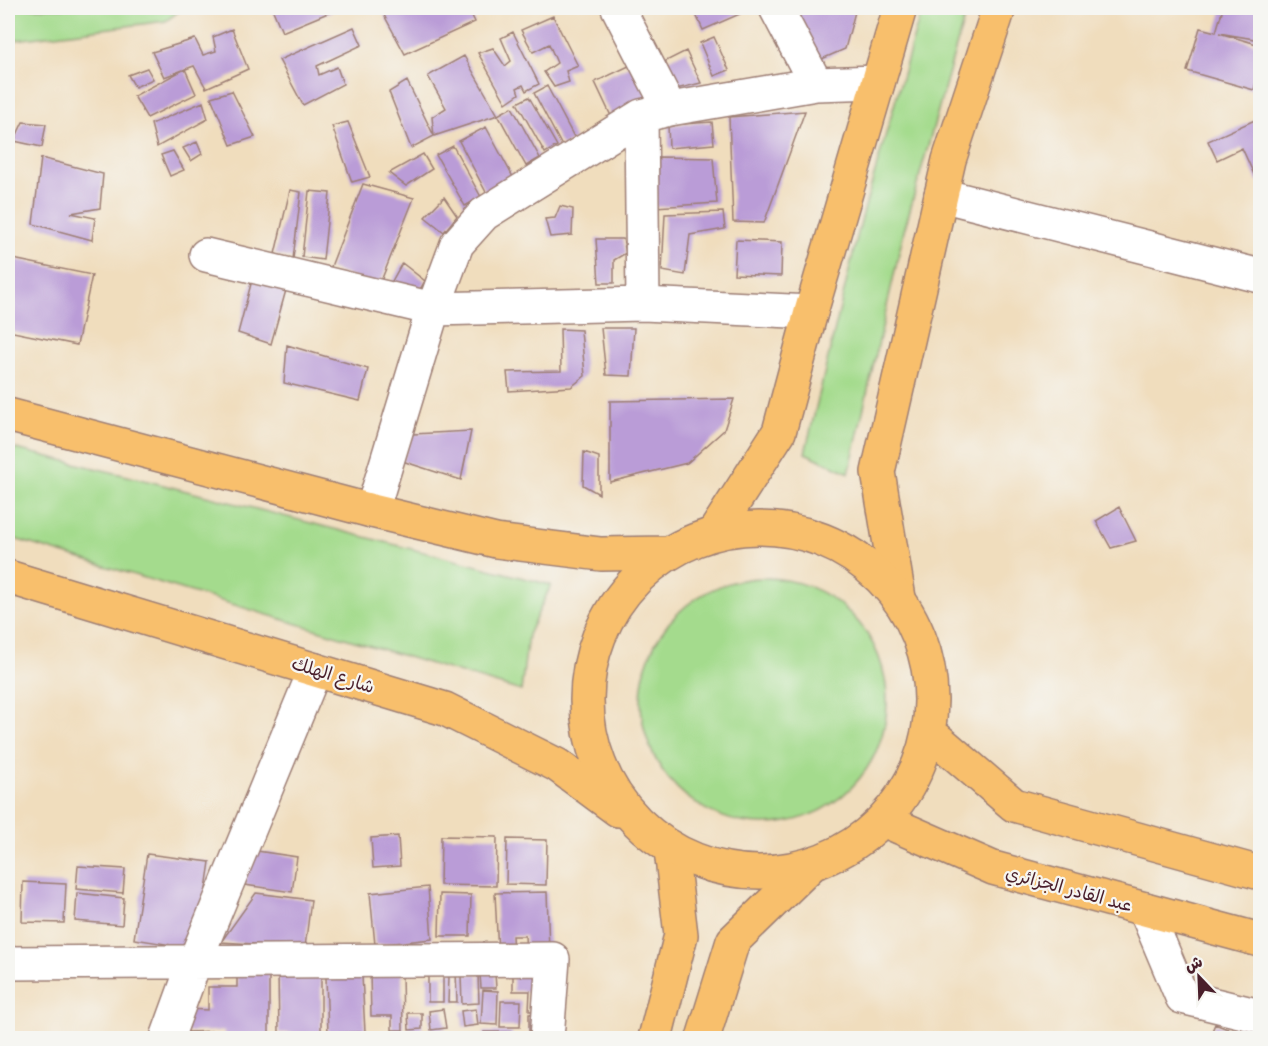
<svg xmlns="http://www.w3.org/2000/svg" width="1268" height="1046" viewBox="0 0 1268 1046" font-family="'Balsamiq Sans','Playpen Sans Arabic',sans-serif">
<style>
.green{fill:#a4db8d;stroke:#777d5c;stroke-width:1.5}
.building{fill:#ba9cd7}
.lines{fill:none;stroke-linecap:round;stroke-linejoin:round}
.minor-casing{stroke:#9d7e74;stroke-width:36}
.major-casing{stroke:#9d7e74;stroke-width:36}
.highway-casing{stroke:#9d7e74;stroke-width:36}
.minor{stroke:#fff;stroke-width:33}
.major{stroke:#f8bf6c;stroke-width:33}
.highway{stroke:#f8bf6c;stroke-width:33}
.labels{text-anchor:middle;stroke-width:4.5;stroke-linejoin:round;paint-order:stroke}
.street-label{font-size:18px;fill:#4a1f2b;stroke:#f6f6f2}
</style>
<rect width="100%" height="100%" fill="#f6f6f2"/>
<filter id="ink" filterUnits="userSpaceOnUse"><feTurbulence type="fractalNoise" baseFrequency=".0167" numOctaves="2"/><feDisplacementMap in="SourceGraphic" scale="12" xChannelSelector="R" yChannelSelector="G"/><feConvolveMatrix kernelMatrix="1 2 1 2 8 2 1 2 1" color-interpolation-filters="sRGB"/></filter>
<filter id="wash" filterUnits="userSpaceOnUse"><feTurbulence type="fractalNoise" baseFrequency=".008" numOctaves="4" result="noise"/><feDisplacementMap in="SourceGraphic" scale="24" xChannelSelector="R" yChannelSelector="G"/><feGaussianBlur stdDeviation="1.35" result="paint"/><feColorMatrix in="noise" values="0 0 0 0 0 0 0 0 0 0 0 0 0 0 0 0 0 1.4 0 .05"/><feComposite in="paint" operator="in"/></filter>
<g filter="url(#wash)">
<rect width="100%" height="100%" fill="#f0ddbd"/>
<path class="green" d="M8,8h175l-17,13 -158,20z
M922,8h45l-63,223 -55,242 -44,-20 56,-232z
M8,447l136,33 407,105 -23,50 -7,56 -513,-154z
M641 701a123 123 0 1 1 246 0a123 123 0 1 1-246 0Z"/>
<g id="blocks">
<path class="building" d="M272,8h68l-58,24z
M400,8h68l7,14 -70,32 -21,-39z
M693,8h55l1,2 -46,20z
M804,8h52l-11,41 -30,13 -22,-49z
M1223,8h37v32l-41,-7 41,12v23l-6,22 -67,-19 13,-43 16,4z
M553,16l25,50 -12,5 3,11 -15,5 -10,-15 13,-9 -8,-19 -16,8 -12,-22z
M354,27l8,18 -45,21 2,9 18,-8 6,17 -40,21 -24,-45z
M232,29l16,40 -42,19 -12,-22 -30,11 -12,-25 43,-13 8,16 13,-4 -3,-14z
M513,32l26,52 -13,7 -3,-6 -6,3 2,6 -13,9 -28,-50 15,-5 12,18 6,-5 -10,-23z
M714,37l15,33 -15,6 -14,-33z
M686,51l15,32 -25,6 -12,-27z
M464,56l34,59 14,-8 28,51 -14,8 -28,-51 -64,21 -2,-19 14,-9 -18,-32z
M633,64l16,34 -38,18 -16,-34z
M147,68l6,11 -18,8 -7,-12z
M185,69l11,25 -49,24 -13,-22z
M407,81l27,55 -23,12 -22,-56z
M547,86l28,53 -13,7 -28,-53z
M232,91l23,46 -24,8 -20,-48z
M529,97l28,49 -12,7 -28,-50z
M203,102l5,17 -51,28 -6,-23z
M805,111l-41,112 -31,-1 -4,-105z
M1257,119l3,8v53l-3,1 -15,-33 -25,12 -9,-19z
M23,122l23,2 -4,23 -28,-6z
M348,122l22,55 -18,5 -20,-56z
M712,122l2,22 -45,4 -1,-23z
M486,127l28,52 -27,15 -28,-53z
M197,142l5,12 -11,7 -8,-13z
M453,146l28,51 -16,9 -29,-51z
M173,151l11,19 -14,6 -9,-21z
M423,154l9,15 -26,17 -17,-13z
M657,157l56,1 4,45 -62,4z
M41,158l62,16 -3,34 -29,5 24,5 -3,22 -59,-16z
M363,184l51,14 -35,88 -49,-17z
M290,190l11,2 -8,67 -18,-5z
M309,191l21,2 -7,67 -21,-3z
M444,197l13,19 -13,16 -19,-15z
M560,206l13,3 -1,26 -22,2 -5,-18 10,-1z
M723,212l2,17 -35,6 -5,40 -23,-4 3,-57z
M596,239h27l3,14 -12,7v23h-15z
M736,240l46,2 -1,34 -47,-2z
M8,258l84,17 -15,70 -69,-14z
M402,263l23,18 -7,12 -32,-1z
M252,280l34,10 -15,54 -33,-11z
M601,328h33l-3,48 -25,-1z
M560,329l21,1 4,46 -14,11 -62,4 -2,-19 54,-1z
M287,345l81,24 -8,32 -76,-18z
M734,399l-10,31 -37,33 -77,19v-81z
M471,431l-10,49 -59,-19 11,-27z
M584,452l15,5v37l-16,-9z
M1119,507l17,34 -25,7 -15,-27z
M398,836l2,30 -27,2 -2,-30z
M441,836l56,1 -1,49 -56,-1z
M507,839l40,1 -1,45 -40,-1z
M250,850l47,7 -5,35 -47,-7z
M147,854l63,8 -13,87 -63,-10z
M78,866l47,3 -2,24 -47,-4z
M23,882l43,2 -2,39 -42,-1z
M428,887l4,52 -57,6 -5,-52z
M547,892l2,59 -23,1 -1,-16h-13l1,17h-15l-3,-60z
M77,893l47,5 -2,27 -47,-4z
M256,893l55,7 -6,47 -84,-5z
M440,894l31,1 -1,41h-31z
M8,902l3,1 -2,18h-1z
M456,970l1,32h-9l1,-25 -5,-2z
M513,970l31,1 -1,40h-14l1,-20h-17z
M402,971l1,59h-11v-14h-21l-1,-44z
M237,972h32v66h-45v-7l-40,1 1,-23 23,1v-23h29z
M278,972h43v64l-4,-1v3h-25v-5h-13z
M495,973l1,15h-15l-1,-14z
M478,974l1,29 -17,1 -1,-29z
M428,975h15v27h-15z
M362,976l3,56 -37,1 -2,-56z
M483,990l15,1 -1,34 -16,-1z
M501,1001h20l-1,26h-20z
M443,1009l3,19 -15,2 -2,-19z
M476,1009l2,16 -15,2 -2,-16z
M408,1013h14v16l-13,1z
M543,1013l1,18h-15v-17z
M1215,1024l15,6 -4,8h-17z
M484,1032h28v6h-28z
M1232,1033l10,4 -1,1h-11z
M367,1034h54l-1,4h-53z
M424,1035l55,1v2h-55z"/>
</g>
</g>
<g filter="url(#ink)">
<use href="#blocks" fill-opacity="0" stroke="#9d7e74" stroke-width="1.5"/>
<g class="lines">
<defs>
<path id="minor" d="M618,8l52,101 146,-25 62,-2
M776,8l40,76
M641,116l2,188
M941,195l319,81
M206,255l227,54 210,-5 168,8
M372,511l61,-202 24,-65 27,-30 157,-98 29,-7
M1145,909l37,88 78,19
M8,963l545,-4 -6,79
M167,1038l28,-77 120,-291"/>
<path id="major" d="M714,533l65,-101 32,-120 89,-304
M899,598l-21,-126 71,-312 50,-152
M655,1038l26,-103 -10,-85
M703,1038l30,-97 78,-76"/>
<path id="highway" d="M8,415l364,96 124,30 105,13 67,-1
M587 700a172 172 0 1 1 344 0a172 172 0 1 1-344 0Z
M8,577l437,132 112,56 61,45
M929,732l85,73 246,68
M883,820l110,48 267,72"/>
</defs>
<use href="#minor" class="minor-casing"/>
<use href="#major" class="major-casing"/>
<use href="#highway" class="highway-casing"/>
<use href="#minor" class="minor"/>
<use href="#major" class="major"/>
<use href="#highway" class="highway"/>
</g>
</g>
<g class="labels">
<g class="street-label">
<text transform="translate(333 675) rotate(17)" y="6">شارع الهلك</text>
<text transform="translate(1069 889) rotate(15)" y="6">عبد القادر الجزائري</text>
</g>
</g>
<rect width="1268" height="1046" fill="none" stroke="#f6f6f2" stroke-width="30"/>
<g transform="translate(1199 977) rotate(337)" stroke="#f6f6f2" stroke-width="4.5" paint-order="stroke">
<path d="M0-4.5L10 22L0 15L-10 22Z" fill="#4a1f2b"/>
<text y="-9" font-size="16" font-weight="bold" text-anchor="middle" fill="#4a1f2b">ش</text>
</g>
</svg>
